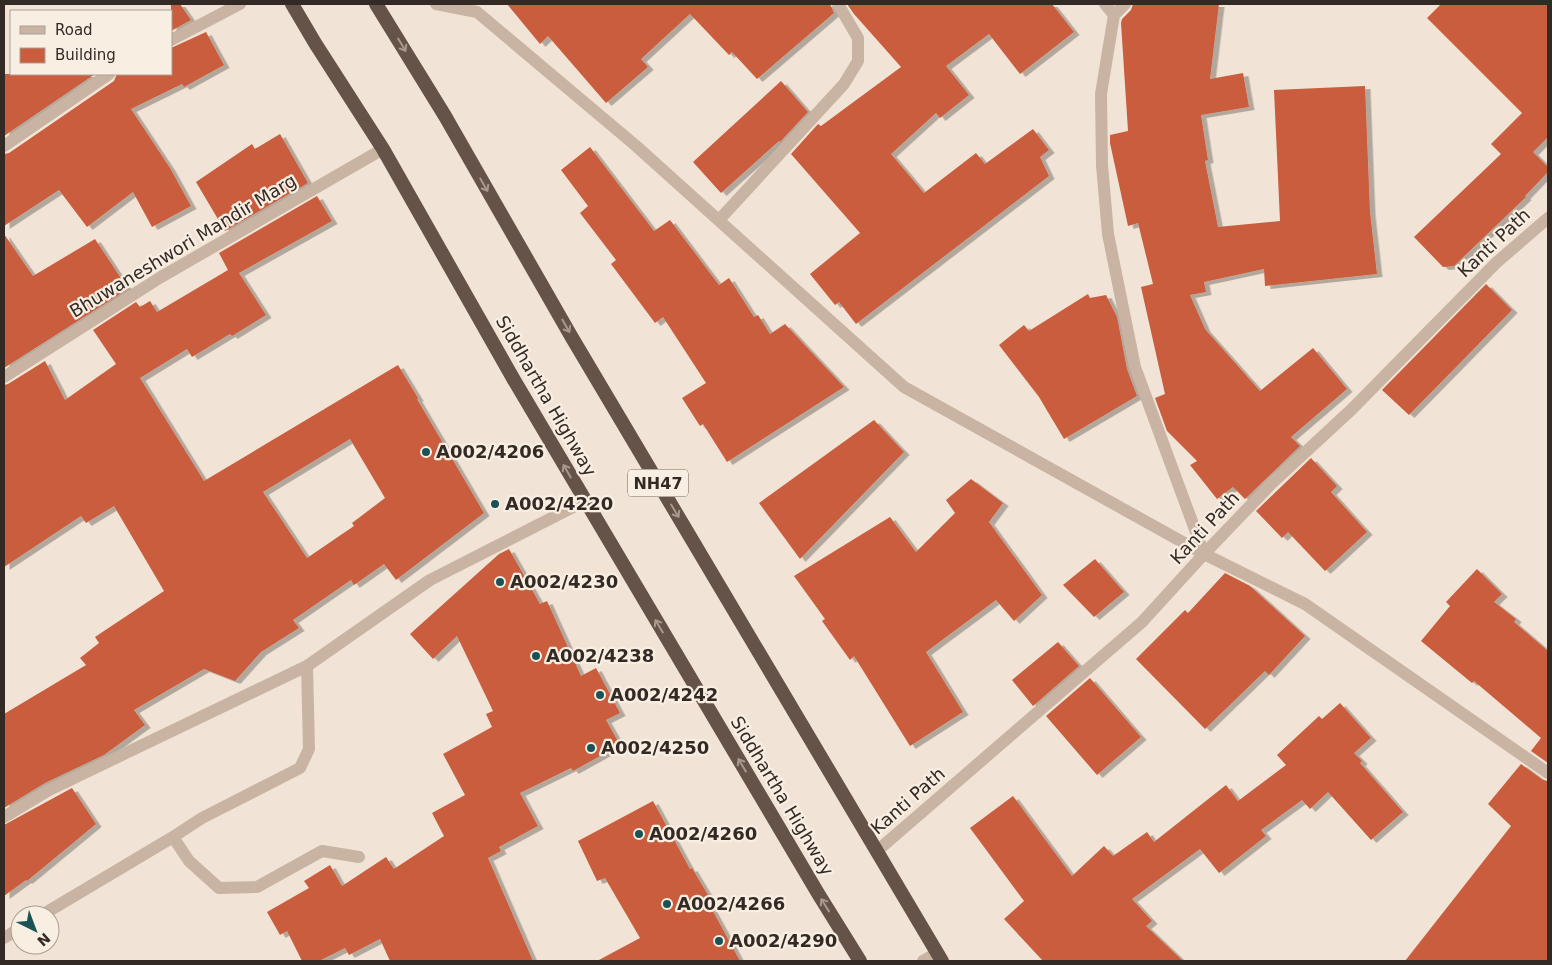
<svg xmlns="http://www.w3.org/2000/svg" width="1552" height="965" viewBox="0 0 1552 965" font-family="'DejaVu Sans',sans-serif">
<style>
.building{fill:#c95d3c;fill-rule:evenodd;filter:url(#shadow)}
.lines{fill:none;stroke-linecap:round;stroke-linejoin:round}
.minor{stroke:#c9b3a2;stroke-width:12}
.trunk{stroke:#655248;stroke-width:14}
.oneway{stroke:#a8988d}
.poi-dot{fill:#1a5255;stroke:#f9eee2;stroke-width:2}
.labels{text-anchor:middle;stroke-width:4.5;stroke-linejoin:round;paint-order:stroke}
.shield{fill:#f9eee2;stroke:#6e645e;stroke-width:1}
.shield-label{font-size:16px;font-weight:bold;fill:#332925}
.street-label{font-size:18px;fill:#332925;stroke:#f9eee2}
.poi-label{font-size:18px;font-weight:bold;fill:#332925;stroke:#f9eee2;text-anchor:start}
</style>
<defs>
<filter id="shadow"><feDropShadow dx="5.5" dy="3" stdDeviation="0" flood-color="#0004"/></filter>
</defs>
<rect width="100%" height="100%" fill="#f1e4d6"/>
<path class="building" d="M171,4h9l11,16 -20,11z
M507,4h323l4,9 -77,66 -25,-27 -3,3 -39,-41 -49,45 7,8 -42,36 -58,-67 -8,8z
M847,4h205l22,28 -54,42 -31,-40 -43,32 23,29 -29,23 -4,-5 -45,41 33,39 52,-40 9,11 48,-35 16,21 -9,7 9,19 -193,148 -17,-22 -4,3 -25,-31 50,-41 -69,-79 27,-30 3,2 80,-59 -47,-53z
M1133,4h86l-9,75 33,-6 6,34 -48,8 7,45 -3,1 13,66 62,-6 -6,-131 91,-4 5,126 7,62 -112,12 -1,-17 -60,13 2,10 -16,3 15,34 55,62 53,-43 34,41 -56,48 9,9 -55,53 -12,-12 -16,12 -27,-34 7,-4 -30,-30 -12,-33 10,-4 -24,-107 12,-3 -15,-61 -10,3 -18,-83v-8l18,-4 -7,-108 1,-4 9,-9z
M1441,4h107v136l-1,-2 -14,14 15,15v5l-23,24 1,1 -72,69 -11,1 -29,-30 87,-83 -10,-10 31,-31 -95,-95z
M206,32l18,33 -40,22 -2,-3 -51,25 39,59 21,38 -39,21 -19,-35 -46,35 -28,-37 -55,36v-72l5,-1 105,-72 3,-7h54v-26z
M4,74h91l-91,62z
M781,81l27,31 -28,30 -1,-1 -58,52 -28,-31z
M280,134l28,49 -83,48 -29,-49 56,-38 3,5z
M590,147l64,84 16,-11 49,65 10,-7 25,39 4,-2 12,19 15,-10 59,63 -117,75 -24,-38 -3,2 -18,-28 24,-15 -43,-66 -8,6 -44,-59 5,-4 -36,-47 8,-7 -27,-36z
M317,196l15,25 -93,52 27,42 -34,21 -2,-2 -38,23 -5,-8 -47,29 64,103 194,-116 20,33 -1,1 67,114 -88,67 -12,-16 -30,21 -3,-5 -58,40 6,8 -38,24 -26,29 -31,-12 -70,41 11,15 -41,30 -59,28 -41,25v-94l82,-49 -6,-7 19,-15 -4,-6 69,-46 -50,-85 -28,17 -5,-7 -77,51v-182l4,-1 37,-23 20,39 51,-36 -23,-34 43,-28 4,5 10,-6 7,11 71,-42 -9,-17zM350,439l35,59 -33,25 2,3 -47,32 -44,-66z
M4,234l29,42 62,-37 33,50 -124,79z
M1486,284l26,26 -103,105 -27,-25z
M1088,294l2,4 16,-3 11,22 10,52 10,27 -73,43 -25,-42 -40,-52 25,-20 5,6z
M874,420l30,32 -104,107 -41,-56z
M1311,458l26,28 -6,6 36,40 -42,39 -37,-39 -6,6 -26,-27z
M971,479l32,24 -14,19 53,73 -28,26 -18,-21 -70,52 37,60 -53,34 -56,-90 -4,4 -28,-39 3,-2 -31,-43 96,-59 26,35 39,-39 -9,-13z
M509,549l31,55 7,-3 34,75 15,-8 24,45 -14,7 14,25 -47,26 -2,-3 -51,25 18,33 -39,21 2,4 -13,7 45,103h-143l-10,-22 -31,16 -4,-7 -26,13h-17l-15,-30 -7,4 -13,-23 42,-24 -5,-7 26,-16 12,21 44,-29 8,12 50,-33 -12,-23 33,-18 -22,-41 49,-27 -6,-13 7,-3 -36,-75 -24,23 -23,-25 89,-80z
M1095,559l29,33 -30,25 -31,-32z
M1477,569l25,25 -8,8 22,17 -2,3 34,29v112l-17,-12 10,-13 -67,-57 -2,2 -51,-42 29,-35 -4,-4z
M1225,573l25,13 55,50 -36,39 -4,-4 -60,58 -69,-70 49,-49 3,3z
M1058,642l21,24 -46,40 -21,-26z
M1090,678l51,59 -44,38 -51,-59z
M1340,703l31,35 -17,15 8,8 -2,2 43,49 -32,28 -43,-48 -18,17 -8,-9 -41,30 5,6 -47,37 -19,-24 -68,50 20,22 -6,5 37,35h-140l-39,-42 20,-18 -54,-73 43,-32 59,80 32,-30 9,10 34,-24 7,10 72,-57 12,16 48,-36 -9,-10 42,-39 3,3z
M1521,764l22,16 5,1v180h-143l106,-135 -23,-22z
M72,788l24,36 -69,57 -1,-1 -22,16v-71z
M653,801l37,68 2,-1 19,32 -3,2 32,59h-143l43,-23 -35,-60 -8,3 -19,-40z"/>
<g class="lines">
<path class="minor" d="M436,4l41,8 158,133 269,242 300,167 101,50 243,169
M1105,4l9,11
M1125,4l-11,11 -13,79 1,71 6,69 27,133 69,187
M171,40l69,-36
M4,146l105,-72
M719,220l125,-136 14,-23v-23l-20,-34
M4,377l157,-100 222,-128
M4,817l45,-27 258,-124 123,-86 155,-79
M173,837l16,24 30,27 38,-1 65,-36 37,6
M877,851l265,-229 62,-68 68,-71 79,-73 145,-147 52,-45
M42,915l131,-78 29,-19 98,-50 9,-19 -2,-83
M4,938l16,-10
M923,961l14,-8"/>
<path class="trunk" d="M292,4l23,39 68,106 131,231 305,515 41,66
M376,4l69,112 126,220 371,625"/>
</g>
<defs><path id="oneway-shaft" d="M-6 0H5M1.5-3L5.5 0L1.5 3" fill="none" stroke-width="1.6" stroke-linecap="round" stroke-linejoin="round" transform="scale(1.25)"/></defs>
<g class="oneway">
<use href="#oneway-shaft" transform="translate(402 45) rotate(59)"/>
<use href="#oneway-shaft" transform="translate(484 185) rotate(60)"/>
<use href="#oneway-shaft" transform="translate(566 326) rotate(60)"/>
<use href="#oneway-shaft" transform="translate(567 471) rotate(-120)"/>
<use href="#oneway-shaft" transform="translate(675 511) rotate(59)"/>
<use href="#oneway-shaft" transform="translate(659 626) rotate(-121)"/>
<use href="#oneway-shaft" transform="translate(742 765) rotate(-121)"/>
<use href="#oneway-shaft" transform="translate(825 905) rotate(-122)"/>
</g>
<g class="poi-dot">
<circle cx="426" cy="452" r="5"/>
<circle cx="495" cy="504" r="5"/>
<circle cx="500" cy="582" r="5"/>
<circle cx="536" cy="656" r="5"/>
<circle cx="600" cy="695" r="5"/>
<circle cx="591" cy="748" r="5"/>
<circle cx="639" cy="834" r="5"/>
<circle cx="667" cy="904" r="5"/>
<circle cx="719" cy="941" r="5"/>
</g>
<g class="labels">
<rect class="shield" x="628" y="469.5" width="60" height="27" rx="4"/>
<g class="shield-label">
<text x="658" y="489">NH47</text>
</g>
<g class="street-label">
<text transform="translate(1494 243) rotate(-43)" y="6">Kanti Path</text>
<text transform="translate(183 246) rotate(-31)" y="6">Bhuwaneshwori Mandir Marg</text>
<text transform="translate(546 396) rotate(60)" y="6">Siddhartha Highway</text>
<text transform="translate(1205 528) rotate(-47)" y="6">Kanti Path</text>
<text transform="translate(782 796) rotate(59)" y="6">Siddhartha Highway</text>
<text transform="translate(908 801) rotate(-41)" y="6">Kanti Path</text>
</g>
<g class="poi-label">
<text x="436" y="458">A002/4206</text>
<text x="505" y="510">A002/4220</text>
<text x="510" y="588">A002/4230</text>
<text x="546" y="662">A002/4238</text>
<text x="610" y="701">A002/4242</text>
<text x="601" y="754">A002/4250</text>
<text x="649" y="840">A002/4260</text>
<text x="677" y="910">A002/4266</text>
<text x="729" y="947">A002/4290</text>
</g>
</g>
<rect width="1552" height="965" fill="none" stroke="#332925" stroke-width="10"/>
<rect x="10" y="10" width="162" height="65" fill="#f9eee2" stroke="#aa9f96"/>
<rect x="20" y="26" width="25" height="8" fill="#c9b3a2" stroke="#aa9f96"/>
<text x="55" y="35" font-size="15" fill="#332925">Road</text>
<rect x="20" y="48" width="25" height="15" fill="#c95d3c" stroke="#aa9f96"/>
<text x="55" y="60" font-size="15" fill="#332925">Building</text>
<g transform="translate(35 930) rotate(138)"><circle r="24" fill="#f9eee2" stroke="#aa9f96"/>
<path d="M0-4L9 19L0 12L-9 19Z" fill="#1a5255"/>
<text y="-8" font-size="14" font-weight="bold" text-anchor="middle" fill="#332925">N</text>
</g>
</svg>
